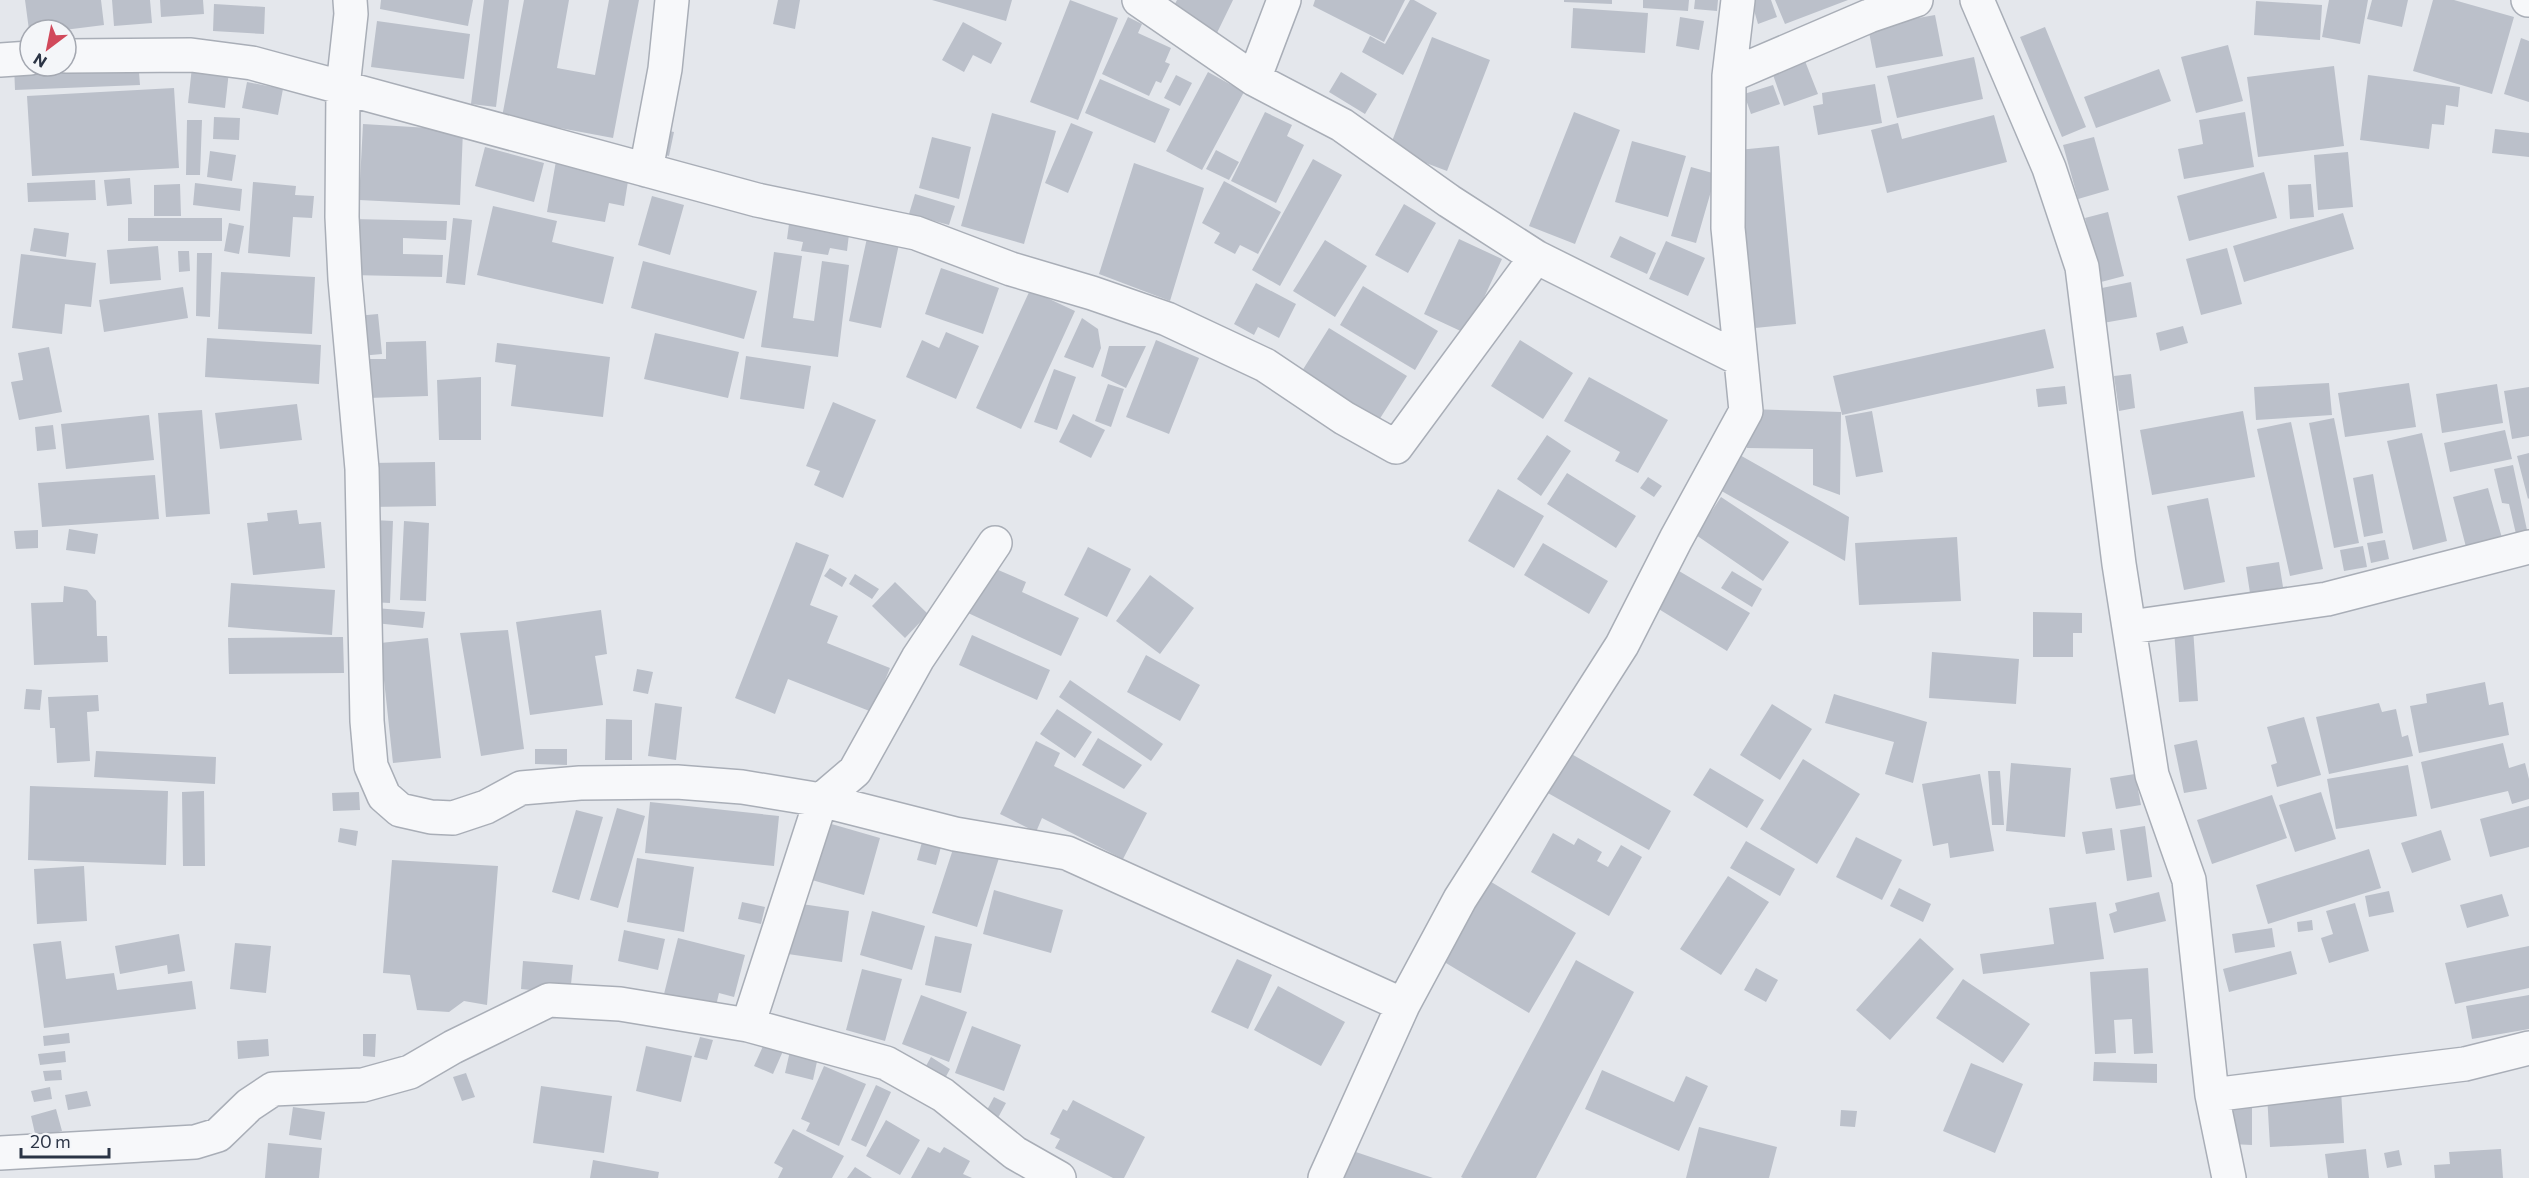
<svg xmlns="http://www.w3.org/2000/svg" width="2529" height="1178" viewBox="0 0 2529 1178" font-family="Commissioner,sans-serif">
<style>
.building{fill:#bbc0ca}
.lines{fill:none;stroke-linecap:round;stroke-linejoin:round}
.minor-casing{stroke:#a9aeb7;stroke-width:36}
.minor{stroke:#f7f8fa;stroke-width:33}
</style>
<rect width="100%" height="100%" fill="#e4e7ec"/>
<path class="building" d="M25,0h76l3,25 -40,5h-35z
M112,0h38l2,23 -38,3z
M160,0h43l1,14 -43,3z
M381,0h92l-5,26 -88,-17z
M484,0h25l-13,107 -25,-3z
M524,0h45l-12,68 38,7 14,-75h30l-26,138 -111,-21z
M778,0h22l-5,29 -22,-5z
M932,0h80l-6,21z
M1070,0l48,18 -40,102 -48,-18z
M1177,0h56l-18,37 -46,-22z
M1315,0h90l-21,42 -71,-36z
M1410,0h4l23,13 -34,62 -41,-23 8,-16 15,8z
M1564,0h48v4l-48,-2z
M1643,0h46l-1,11 -45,-3z
M1695,0h23l-1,11 -23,-2z
M1751,0h20l6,17 -19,7z
M1775,0h73l-63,24z
M2329,0h39l-8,44 -38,-7z
M2372,0h36l-6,27 -35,-8z
M2433,0h21l60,17 -22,77 -79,-23z
M2256,1l66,4 -2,35 -66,-5z
M214,4l51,3 -1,27 -51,-3z
M1573,8l75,5 -3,40 -74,-5z
M1935,15l8,41 -67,12 -8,-41z
M1128,17l14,7 -4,9 33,15 -6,14 5,2 -9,19 -5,-2 -7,15 -47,-22z
M1680,17l24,4 -5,29 -23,-4z
M377,21l93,13 -6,45 -93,-12z
M963,22l39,21 -11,21 -18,-9 -9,17 -22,-12z
M2045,27l41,100 -24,10 -42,-100z
M1432,37l58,23 -43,111 -58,-22z
M2521,38l8,3v61l-25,-8z
M2228,45l15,56 -47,12 -15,-56z
M1974,57l9,42 -86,19 -10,-42z
M138,60l2,25 -125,5 -1,-25 52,1z
M1805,61l13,33 -34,12 -12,-34z
M2334,66l10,80 -86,11 -11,-80z
M192,67l37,4 -4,37 -37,-5z
M2159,69l12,32 -75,27 -12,-31z
M1208,72l36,20 -42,78 -36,-19z
M1341,72l36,22 -12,20 -36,-22z
M1176,75l16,8 -12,23 -16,-8z
M2368,75l92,12 -2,20 -12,-2 -2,20 -12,-1 -3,25 -69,-9z
M1100,79l70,30 -15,34 -70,-30z
M247,82l36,7 -5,26 -36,-7z
M1875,84l7,39 -64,12 -5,-29 10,-2 -1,-11z
M1773,85l7,19 -29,10 -7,-20z
M174,88l5,80 -147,8 -5,-80z
M1265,112l27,13 -5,11 17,9 -28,58 -45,-22z
M1574,112l46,18 -45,114 -46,-18z
M2245,112l9,55 -70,12 -6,-30 25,-5 -4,-24z
M992,113l64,18 -32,113 -63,-18z
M1994,115l13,47 -120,31 -16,-63 27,-7 4,16z
M214,117l26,1 -1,22 -26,-1z
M187,120h15l-2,55h-14z
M1071,123l22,9 -25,61 -23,-10z
M363,124l100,6 -3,75 -101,-5z
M2495,129l34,4v24l-37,-4z
M662,130l12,2 -5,24 -12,-3z
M932,137l39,10 -12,52 -40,-11z
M2094,137l15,53 -31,9 -15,-54z
M1632,141l54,15 -18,61 -53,-15z
M1779,146l17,178 -41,4 -17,-178z
M485,147l59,16 -10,39 -59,-16z
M1216,150l23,12 -10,18 -23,-11z
M210,151l26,4 -4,26 -25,-4z
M2348,152l5,55 -35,3 -4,-55z
M1313,159l29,16 -62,111 -28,-16z
M556,161l73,14 -5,31 -15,-3 -4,19 -58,-10z
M1134,163l70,25 -34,113 -71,-27z
M1691,167l25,7 -20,69 -25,-7z
M2264,172l13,46 -88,23 -12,-45z
M130,178l2,26 -25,2 -3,-26z
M95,180l1,20 -68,2 -1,-19z
M1224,181l57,31 -23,42 -18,-9 -5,9 -21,-11 6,-10 -18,-10z
M253,182l43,4 -1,9 19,1 -2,22 -19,-1 -3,40 -42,-4z
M195,183l47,6 -2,22 -47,-6z
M180,184l1,32h-27v-31z
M2311,184l3,33 -24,2 -2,-34z
M915,194l40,12 -6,19 -40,-11z
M652,196l32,9 -14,50 -32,-10z
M1404,204l32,19 -28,50 -33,-18z
M493,206l64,15 -5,21 62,15 -11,47 -126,-29z
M2108,212l16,64 -23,6 -16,-64z
M2343,213l11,36 -110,33 -11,-36z
M128,218h94v23h-94z
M453,218l19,2 -7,65 -19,-2z
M351,219l96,2 -1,19 -43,-2v16l40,1 -1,22 -91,-2z
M229,223l15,3 -5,28 -15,-3z
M789,224l60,10 -2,17 -17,-3 -2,7 -27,-4 2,-9 -16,-3z
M34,228l35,5 -3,24 -36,-6z
M1620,236l36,17 -9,21 -37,-17z
M867,238l32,6 -18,84 -32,-7z
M1459,239l43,20 -35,75 -43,-20z
M1325,240l42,26 -32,51 -42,-26z
M1666,241l39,17 -17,38 -39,-17z
M158,246l3,34 -51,4 -3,-34z
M2227,248l15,56 -41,11 -15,-56z
M178,251h11l1,20 -11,1z
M774,252l28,4 -9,62 21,3 8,-60 27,4 -11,92 -77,-10z
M197,253h15l-2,64 -14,-1z
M21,254l75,9 -5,44 -26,-3 -3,30 -50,-6z
M643,261l114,30 -13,48 -113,-31z
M941,268l58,20 -16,46 -58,-20z
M221,272l94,5 -3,57 -94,-5z
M2131,282l6,35 -34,6 -6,-34z
M1256,283l40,21 -17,34 -21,-11 -4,8 -20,-11z
M1363,286l75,45 -23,39 -75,-45z
M183,287l5,31 -84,14 -5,-32z
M1030,290l45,21 -54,118 -45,-21z
M378,314l4,40 -22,2 -4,-40z
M1082,318l16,11 3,19 -8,20 -29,-11z
M2183,326l5,17 -28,8 -4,-18z
M1329,328l78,48 -28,44 -77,-49z
M2045,329l9,39 -212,47 -9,-39z
M946,332l33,14 -23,53 -50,-22 16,-37 17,8z
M655,333l84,19 -11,46 -84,-19z
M207,338l114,7 -2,39 -114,-7z
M1156,340l43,18 -30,76 -43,-17z
M1520,340l53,33 -30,46 -52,-33z
M426,341l2,55 -60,2 -1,-39h19v-17z
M497,343l113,14 -7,60 -92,-11 5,-41 -21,-3z
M1109,346h37l-20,42 -25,-12z
M49,347l13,65 -43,8 -8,-38 12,-2 -5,-27z
M746,356l65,10 -7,43 -64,-10z
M1054,369l22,8 -19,53 -23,-8z
M2131,374l4,34 -16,3 -5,-35z
M481,377v63h-42l-2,-60z
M1589,377l79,43 -30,53 -23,-12 5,-9 -56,-31z
M2329,383l3,32 -76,5 -2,-33z
M2409,383l7,44 -71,10 -7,-44z
M1108,384l16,5 -13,38 -16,-6z
M2497,384l6,39 -61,10 -6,-39z
M2065,386l2,18 -29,3 -2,-18z
M2529,387v49l-17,3 -8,-48z
M833,402l43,18 -33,78 -29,-13 6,-14 -14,-5z
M297,404l5,36 -82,9 -5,-36z
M1748,409l93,3 -1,83 -27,-10v-36l-66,-1z
M202,410l8,104 -44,3 -8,-104z
M1872,411l11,61 -27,5 -11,-61z
M2243,411l12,66 -103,18 -12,-65z
M1073,414l32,16 -14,28 -32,-16z
M149,415l5,45 -88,9 -5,-45z
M2334,418l25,125 -25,5 -25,-125z
M2291,422l32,147 -33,7 -33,-147z
M53,425l3,24 -19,2 -2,-24z
M2505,430l7,29 -62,13 -6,-29z
M2422,433l25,108 -34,9 -26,-109z
M1547,435l24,16 -30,45 -24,-17z
M2529,453v45l-1,1 -11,-43z
M1738,454l111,63 -4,44 -127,-72z
M435,462l1,44 -66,1v-44z
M2513,465l14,65 -11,4 -7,-30 -7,-1 -8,-34z
M1567,473l69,43 -20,32 -69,-44z
M2373,474l10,59 -19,4 -11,-59z
M155,475l4,44 -117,8 -4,-44z
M1648,477l14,9 -8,11 -14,-9z
M2488,488l14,50 -36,9 -13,-50z
M1498,489l46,27 -30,52 -46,-27z
M1721,497l68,45 -26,39 -67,-46z
M2208,498l17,84 -41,8 -17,-84z
M297,510l2,14 22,-2 4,46 -72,7 -6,-52 21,-2 -1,-8z
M373,520l20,1 -3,82 -20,-1z
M404,521l25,2 -3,78 -26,-1z
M69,529l29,5 -3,20 -29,-4z
M38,530v18l-22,1 -2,-18z
M1957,537l4,64 -102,4 -4,-62z
M2385,540l4,19 -18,4 -4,-20z
M796,542l33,13 -19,50 28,11 -11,27 63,25 -18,44 -84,-33 -13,35 -40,-16z
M1543,543l65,38 -19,33 -65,-39z
M2363,546l4,21 -23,4 -4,-21z
M1088,547l43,22 -24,48 -43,-22z
M2279,562l4,25 -33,6 -4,-26z
M989,566l37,16 -4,10 57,26 -18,38 -93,-43z
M830,568l17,10 -5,9 -18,-11z
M1679,571l71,42 -23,38 -70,-43z
M1732,571l30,18 -10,18 -31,-19z
M855,574l24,15 -7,10 -23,-15z
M1150,575l44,33 -34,46 -44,-33z
M895,582l33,32 -23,24 -33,-32z
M231,583l104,7 -3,45 -104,-8z
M64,586l23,4 9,11 1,35h10l1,26 -74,3 -3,-62 32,-1z
M375,608l50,4 -2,16 -48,-5z
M601,610l6,44 -12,2 8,49 -73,10 -14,-93z
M2033,612l49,1v20h-9v24h-40z
M2193,628l5,73 -19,1 -5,-73z
M508,630l16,119 -43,7 -21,-123z
M972,635l78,35 -13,30 -78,-35z
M343,637l1,36 -115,1 -1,-36z
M428,638l13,120 -48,5 -13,-120z
M1932,652l87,7 -3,45 -87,-6z
M1146,655l54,30 -20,36 -53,-29z
M637,669l16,3 -5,22 -15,-3z
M1070,680l93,64 -12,17 -92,-64z
M2485,682l4,23 14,-3 6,33 -90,18 -9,-47 17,-3 -1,-9z
M26,689l16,1 -2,20 -16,-1z
M1834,694l93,28 -14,61 -28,-9 9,-32 -69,-19z
M98,695l1,16 -12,1 3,49 -33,2 -2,-35h-5l-2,-31z
M655,703l27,4 -6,53 -28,-4z
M2379,703l3,9 14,-3 6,28 6,-2 5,21 -84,18 -13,-57z
M1772,704l40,25 -32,51 -40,-25z
M1057,709l35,23 -17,26 -35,-24z
M2304,717l17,58 -44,12 -6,-22 6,-2 -10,-36z
M606,719l26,1v40h-27z
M1098,738l44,27 -18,24 -42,-24z
M2197,740l10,49 -23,4 -10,-48z
M1036,741l24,12 -6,13 93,47 -24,46 -81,-41 -6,14 -36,-18z
M2503,743l6,25 16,-5 4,16v20l-17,5 -4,-13 -77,18 -10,-47z
M1561,748l110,63 -22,39 -110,-62z
M535,749h32v16l-32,-1z
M96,751l120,6 -1,27 -121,-7z
M1803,759l57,35 -43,70 -57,-35z
M2011,763l60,5 -6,69 -59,-6z
M2408,765l9,51 -81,13 -9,-50z
M1710,768l54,32 -17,28 -54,-33z
M1988,771h12l4,54h-12z
M1980,774l14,77 -44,7 -2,-15 -15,3 -11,-62z
M2135,774l6,31 -25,4 -6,-31z
M30,786l138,5 -2,74 -138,-5z
M204,791l1,75h-22l-1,-74z
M359,792l1,18 -27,1 -1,-18z
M2321,792l15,47 -41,13 -16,-47z
M2272,795l15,43 -75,26 -15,-44z
M650,802l129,14 -5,50 -129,-13z
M2529,806v41l-39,10 -10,-38z
M617,808l28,8 -27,92 -28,-8z
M576,810l27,7 -24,83 -27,-8z
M828,823l52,15 -16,57 -52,-15z
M2145,826l7,51 -25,4 -7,-51z
M340,828l18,3 -2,15 -18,-4z
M2112,828l3,22 -29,4 -4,-22z
M2441,830l10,30 -39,13 -11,-30z
M1553,833l21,12 4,-7 24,14 -5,9 11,6 13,-22 21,12 -33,59 -78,-44z
M1856,837l46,23 -20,40 -46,-23z
M1746,841l49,28 -15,27 -50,-28z
M922,842l19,5 -5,18 -19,-5z
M955,843l44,15 -22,69 -45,-14z
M2369,849l12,39 -113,36 -12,-39z
M637,858l57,9 -10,65 -57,-10z
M392,860l106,6 -11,139 -23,-4 -15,11 -32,-2 -7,-35 -27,-2z
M84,866l3,55 -50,3 -3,-55z
M1728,876l41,26 -48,73 -41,-26z
M1483,877l93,56 -47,80 -93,-56z
M1899,888l32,16 -8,18 -33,-16z
M994,890l69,20 -12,43 -68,-19z
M2389,891l5,21 -25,5 -4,-21z
M2159,892l7,29 -52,12 -5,-19 8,-3 -2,-8z
M2502,894l7,22 -42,12 -7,-23z
M742,902l23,5 -4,17 -23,-5z
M2096,902l8,57 -121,15 -3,-20 74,-10 -5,-36z
M795,903l54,8 -7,51 -54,-8z
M2355,903l14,48 -40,12 -8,-25 12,-4 -7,-23z
M872,911l53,15 -13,44 -52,-15z
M2312,920l1,10 -15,2 -1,-10z
M2272,928l3,19 -40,6 -3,-19z
M624,930l41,9 -7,31 -40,-9z
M179,934l6,37 -17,3 -1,-9 -47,9 -5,-28z
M935,936l37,8 -11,49 -36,-8z
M678,938l67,17 -11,42 -15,-4 -4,17 -52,-12z
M1920,938l34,31 -64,71 -34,-30z
M61,941l5,38 48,-6 3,17 75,-9 4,28 -152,19 -11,-84z
M235,943l36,3 -5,47 -36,-4z
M2529,946v42l-74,16 -10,-41z
M2291,951l6,23 -68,18 -6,-23z
M1237,959l35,16 -24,54 -37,-17z
M1576,960l58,32 -98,186h-73l-2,-1z
M523,961l50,4 -3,29 -49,-5z
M1756,968l22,12 -12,22 -22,-12z
M2148,968l5,85 -19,1 -2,-35 -18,1 2,33 -21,1 -5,-82z
M862,969l40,10 -17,62 -39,-11z
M1963,979l67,45 -27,39 -67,-45z
M1278,986l67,36 -24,44 -67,-36z
M921,995l46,17 -18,50 -47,-18z
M2529,995v34l-57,10 -6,-33z
M972,1026l49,19 -17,46 -49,-18z
M69,1033l1,10 -26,3 -1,-10z
M363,1034h13l-1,23 -12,-1z
M700,1037l13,3 -6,20 -13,-3z
M268,1039l1,17 -31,3 -1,-18z
M764,1044l19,7 -10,23 -19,-8z
M646,1046l46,10 -11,46 -45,-11z
M65,1051l1,11 -26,3 -2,-11z
M790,1051l28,6 -5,23 -28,-7z
M931,1057l19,12 -8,15 -20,-11z
M2094,1062l63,2v19l-64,-2z
M1971,1063l52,21 -28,69 -52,-22z
M824,1066l42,18 -27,62 -33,-15 4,-8 -9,-4z
M61,1070l1,10 -17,1 -2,-10z
M1602,1070l72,32 12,-26 22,10 -29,65 -94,-42z
M466,1073l9,24 -13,4 -9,-24z
M876,1085l15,7 -25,55 -15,-7z
M541,1086l71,10 -8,57 -71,-10z
M50,1087l2,12 -18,3 -3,-11z
M2341,1090l3,53 -74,4 -3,-53z
M87,1091l4,15 -23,4 -3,-15z
M994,1097l12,6 -13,24 -12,-6z
M2231,1099h21v46l-21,-1z
M1073,1100l72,37 -21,41h-11l-58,-30 5,-9 -10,-5 13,-25 4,2z
M293,1107l32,5 -4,28 -32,-5z
M56,1109l6,22 -26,7 -5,-22z
M1841,1110l16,1 -2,16 -15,-1z
M886,1120l34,20 -20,35 -34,-19z
M1699,1127l78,20 -8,31h-83z
M793,1129l51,27 -12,22h-54l5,-10 -9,-5z
M268,1143l54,5 -3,30h-54z
M928,1147l12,6 4,-6 26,14 -7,13 9,4h-61z
M1344,1148l89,30h-98z
M2366,1149l3,29h-41l-3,-24z
M2501,1149l2,29h-68l-1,-13 16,-1 -1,-12z
M2399,1150l3,15 -15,3 -3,-15z
M593,1160l66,12 -1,6h-68z
M855,1167l17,11h-25z"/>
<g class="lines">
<defs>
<path id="minor" d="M350,0l1,14 -8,73 -1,130 3,62 17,190 5,252 4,45 13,30 16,14 31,7 22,1 33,-11 35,-19 59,-5 97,-1 65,5 79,13 134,34 112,19 336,152
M1139,0l115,79 88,46 107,76 87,56
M1977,0l72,168 33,99 37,297 33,211 37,105 23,215 17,83
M2528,0h1
M66,56l125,-1 61,8 505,137 159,33 95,36 81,24 75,26 98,46 79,53 52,29 140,-190 204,102
M0,60l30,-2
M1729,76l140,-60 47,-16
M1254,79l30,-79
M646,170l19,-101 7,-69
M2130,627l197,-28 202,-52
M748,1025l73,-225 34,-29 63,-113 77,-115
M2212,1095l253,-31 64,-16
M0,1153l195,-11 23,-7 31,-30 24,-16 90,-4 47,-13 43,-25 96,-47 71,4 128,21 138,38 57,32 72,58 44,25
M1325,1178l78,-173 57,-106 162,-254 54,-106 70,-128 -18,-183 1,-152 9,-76"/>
</defs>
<use href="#minor" class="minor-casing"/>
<use href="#minor" class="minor"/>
</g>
<g transform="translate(48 48) rotate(212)"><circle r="28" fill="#f4f6f9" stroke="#a4a8b1" stroke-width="1.5"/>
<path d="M0-4.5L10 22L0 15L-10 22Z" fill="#d1495b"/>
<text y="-9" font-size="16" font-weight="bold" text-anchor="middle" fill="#2b3445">N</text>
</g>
<path d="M21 1148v9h88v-9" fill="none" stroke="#2b3445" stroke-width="3"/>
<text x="30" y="1148" font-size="18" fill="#2b3445" stroke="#f4f6f9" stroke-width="4.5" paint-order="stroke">20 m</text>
</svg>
